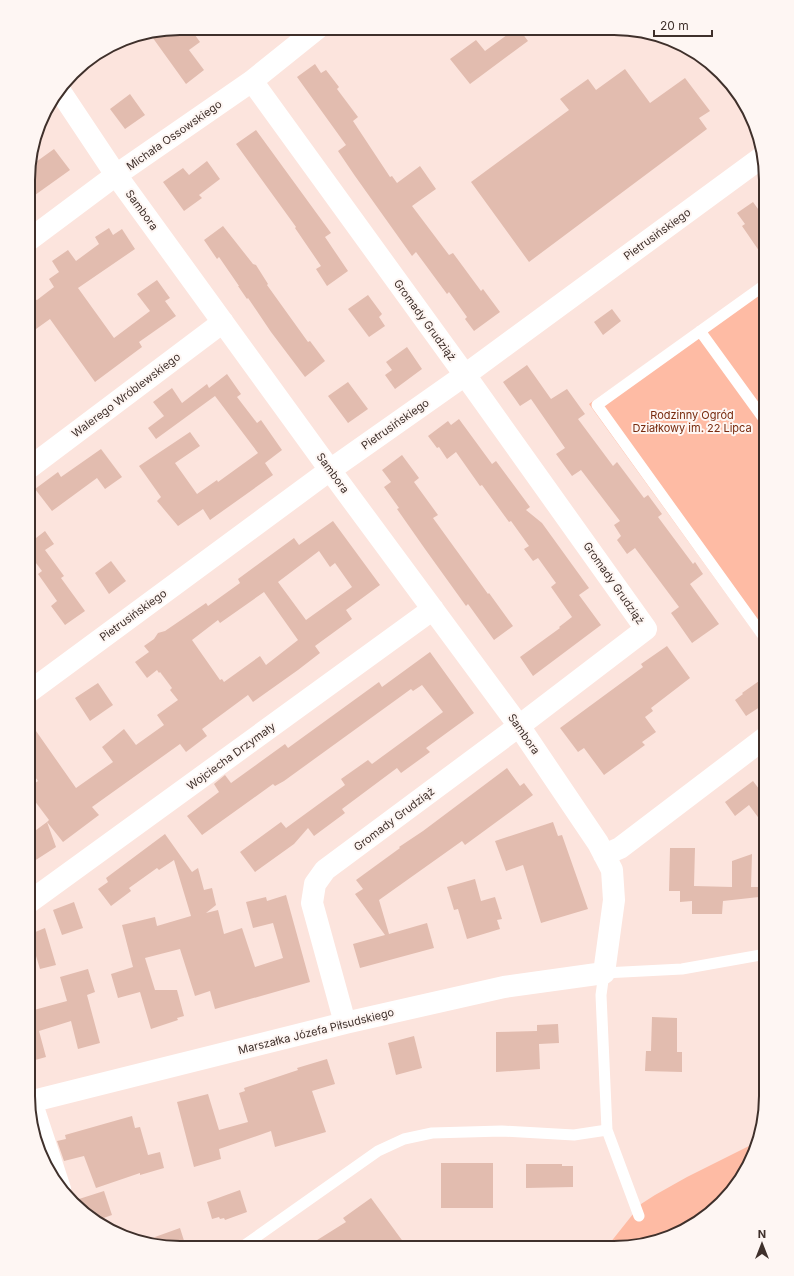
<svg xmlns="http://www.w3.org/2000/svg" width="794" height="1276" viewBox="0 0 794 1276" font-family="Inter,sans-serif">
<style>
.green{fill:#febba4}
.building{fill:#e2bcaf;fill-rule:evenodd}
.lines{fill:none;stroke-linecap:round;stroke-linejoin:round}
.service{stroke:#fff;stroke-width:11}
.minor{stroke:#fff;stroke-width:22}
.labels{text-anchor:middle;stroke-width:4;stroke-linejoin:round;paint-order:stroke}
.street-label{font-size:11px;fill:#3f302b;stroke:#fef6f3}
.park-label{font-size:11px;fill:#782b0e;stroke:#fef6f3}
.rim{fill:none;stroke:#3f302b;stroke-width:2}
</style>
<rect width="100%" height="100%" fill="#fce4dd"/>
<path class="green" d="M766,279v370l-177,-245z
M759,1141l-1,4 -23,43 -29,29 -34,20 -58,11h-8l35,-44 14,-9 32,-18z"/>
<path class="building" d="M190,28l10,14 -11,8 15,20 -18,14 -36,-50 30,-6z
M515,29h4l9,12 -58,43 -20,-25 26,-19 9,11z
M315,64l6,9 5,-3 13,17 -2,2 21,28 -5,4 37,56 2,-1 5,7 23,-17 16,23 -24,17 37,49 4,-2 28,38 2,-2 17,23 -26,19 -9,-12 2,-2 -18,-25 -2,2 -31,-42 -4,4 -57,-80 -17,-25 8,-6 -49,-68z
M625,69l25,34 35,-25 25,33 -11,7 8,11 -178,133 -58,-80 98,-72 -9,-11 28,-20 8,11z
M130,94l15,21 -20,14 -15,-20z
M256,130l75,103 -6,4 23,34 -21,15 -11,-17 5,-3 -26,-38 1,-1 -60,-83z
M54,149l16,21 -35,25 -6,-8v-20z
M207,161l13,18 -21,16 3,3 -18,13 -21,-29 20,-14 6,7z
M753,202l13,18v41l-24,-35 3,-2 -8,-11z
M223,226l30,38 3,1 12,19 -1,1 41,57 2,-1 15,20 -20,16 -34,-45 -23,-34 -1,1 -9,-13h1l-20,-29 -2,2 -13,-19z
M109,228l4,7 9,-6 13,20 -57,39 36,50 36,-27 -13,-17 20,-14 13,18 -5,3 11,15 -37,26 3,5 -47,35 -45,-63 -21,15v-36l8,2 17,-13 -5,-8 10,-7 -7,-11 16,-11 8,11 23,-17 -4,-7z
M368,295l14,19 -3,3 6,9 -16,11 -21,-28z
M612,309l9,12 -18,14 -9,-13z
M407,347l15,22 -27,20 -10,-14 7,-5 -6,-8z
M527,365l24,34 16,-10 18,25 -7,5 35,47 4,-4 27,36 4,-3 14,19 -4,3 35,47 2,-2 8,12 -13,10 29,40 -27,19 -21,-30 8,-6 -44,-59 -8,6 -10,-14 4,-4 -7,-11 6,-4 -39,-51 -9,6 -16,-22 9,-6 -34,-49 -11,7 -17,-24z
M227,374l14,20 -4,3 20,26 4,-3 21,30 -17,13 8,12 -63,45 -7,-11 -25,17 -21,-25 4,-4 -22,-31 51,-34 10,14 -25,17 22,31 20,-14 1,2 40,-29 -43,-57 -59,43 -8,-11 16,-12 -11,-14 19,-14 10,15 25,-19 2,4z
M348,382l20,27 -20,14 -20,-27z
M459,419l33,45 4,-3 34,46 -4,3 16,13 47,65 -10,7 22,30 -68,51 -13,-19 40,-29 -1,-1 13,-10 -21,-30 5,-4 -18,-25 -5,3 -9,-12 5,-3 -18,-25 -2,1 -27,-37 -2,1 -24,-34 -9,7 -8,-12 -2,1 -9,-12 20,-15 3,4z
M101,449l21,28 -17,12 -8,-11 -45,33 -17,-22 23,-17 3,5z
M402,455l17,23 -5,4 24,33 -5,3 55,76 1,-1 24,33 -19,14 -26,-36 -2,2 -41,-57 -28,-40 2,-1 -15,-21 7,-5 -9,-12z
M333,521l47,64 -34,25 6,9 -37,27 5,7 -22,17 -45,32 -5,-7 -46,34 5,7 -21,16 -6,-8 -88,63 7,8 -36,27 -16,-20 2,-2 -21,-28v-4l10,-7 -10,-14 1,-46 47,67 37,-26 -11,-15 22,-18 12,16 28,-20 -7,-10 21,-15 -8,-10 2,-2 -12,-16 -1,1 -2,-3 -10,8 -12,-16 14,-10 -5,-6 10,-7 4,-6 7,-2 41,-28 2,3 32,-23 -2,-4 56,-41 5,7zM319,551l11,16 5,-4 17,24 -46,33 -28,-38zM264,592l34,48 -32,25 -6,-9 -36,26 -2,-3 -2,1 -28,-40 26,-20 2,3z
M29,528l7,10 9,-7 9,13 -9,6 19,26 -3,2 24,33 -20,14 -14,-19 6,-5 -19,-27 4,-3 -9,-12 -4,3z
M111,561l15,20 -17,13 -14,-21z
M667,646l23,32 -39,30 2,3 -8,6 11,15 -14,10 3,3 -41,30 -20,-27 -6,4 -18,-24 83,-61 -2,-3z
M430,652l44,61 -48,35 4,4 -29,21 -4,-5 -55,41 3,4 -31,23 -6,-8 -14,16 -39,28 -15,-20 41,-30 5,6 59,-43 -4,-6 27,-19 4,4 71,-52 -21,-27 -9,6 -2,-2 -127,92 -9,5 -2,-2 -71,51 -15,-19 32,-24 -5,-8 11,-9 6,8 54,-39 3,4 91,-66 3,5z
M766,676v27l-20,13 -11,-16 8,-6 -1,-1z
M98,683l15,22 -23,16 -15,-23z
M507,768l13,18 4,-3 9,12 -68,50 -3,-4 -83,59 10,34 38,-11 7,25 -74,20 -7,-24 32,-9 -30,-41 8,-5 -7,-9 44,-32 -1,-1 24,-16z
M753,781l13,17v30l-17,-23 -14,11 -10,-14z
M47,822l9,25 -28,18v-29z
M553,822l5,14 4,-1 26,74 -47,14 -18,-58 -17,6 -11,-30z
M165,834l27,38 6,-4 6,22 8,-2 4,17 -10,8 12,-3 6,24 18,-6 13,39 28,-9 -10,-35 -20,5 -7,-26 20,-5 1,4 19,-6 24,87 -95,27 -5,-18 -15,5 -15,-47 -35,9 10,32h22l7,26 -7,2 1,2 -27,9 -11,-37 -22,6 -7,-24 22,-7 -11,-42 33,-8 2,9 34,-10 -17,-56 -15,10 -2,-2 -28,20 2,3 -20,15 -13,-17 10,-7 -2,-4z
M670,848h25l-1,38 38,1v-26l20,-7 -1,33h8v10l-36,4 -1,13h-30v-13l-12,1v-11h-11z
M475,879l6,22 14,-4 7,22 -5,1 3,9 -33,10 -9,-30 -4,1 -7,-23z
M74,902l9,26 -21,7 -9,-25z
M45,928l11,37 -16,4 -4,-13 -8,2v-23z
M88,969l7,23 -8,3 13,48 -22,6 -7,-28 -32,10 7,26 -18,5v-54l5,-1 1,3 33,-9 -7,-24z
M652,1017l25,1v34h5v20l-37,-1 1,-20h5z
M558,1024l1,19 -20,1 1,25 -44,3v-40l41,-1v-6z
M414,1036l8,32 -26,7 -8,-32z
M327,1059l8,25 -23,7 14,41 -51,15 -4,-16 -52,18 2,10 -27,8 -17,-65 31,-8 11,36 29,-8 -9,-29 6,-2 -1,-3 54,-18 -1,-2z
M132,1116l3,12 5,-1 8,28 12,-3 4,16 -24,7v-2l-44,15 -12,-32 -20,5 -7,-20 9,-2 -1,-4z
M441,1163h52v45h-52z
M526,1164h36v2h11v21l-47,1z
M240,1190l7,22 -22,8 -1,-2 -4,1 -1,-2 -7,2 -5,-17z
M104,1191l8,24 -17,6 -12,-8 -4,-14z
M371,1198l36,49h-101l40,-25 -3,-4z
M180,1228l6,19h-26l-19,-5z"/>
<g class="lines">
<path class="service" d="M700,331l66,91
M766,640l-169,-235 169,-121
M639,1216l-32,-86 -6,-135 3,-22 78,-4 84,-15
M242,1247l136,-96 26,-12 28,-6 70,-2 72,4 33,-5"/>
<path class="minor" d="M252,81l213,294 181,254 -127,97 -194,144 -10,14 -3,19 33,120
M29,240l87,-65 136,-94 66,-53
M29,468l194,-146
M29,692l301,-222 135,-95 297,-218
M604,855l16,-7 146,-111
M28,903l405,-294
M31,1101l29,88
M29,1102l316,-79 159,-36 100,-14 10,-73 -2,-30 -14,-27 -79,-117 -189,-256 -214,-295 -56,-84"/>
</g>
<g class="labels">
<g class="street-label">
<text transform="translate(174 135) rotate(-35)" y="4">Michała Ossowskiego</text>
<text transform="translate(142 210) rotate(54)" y="4">Sambora</text>
<text transform="translate(657 234) rotate(-36)" y="4">Pietrusińskiego</text>
<text transform="translate(425 320) rotate(54)" y="4">Gromady Grudziąż</text>
<text transform="translate(126 395) rotate(-37)" y="4">Walerego Wróblewskiego</text>
<text transform="translate(395 424) rotate(-35)" y="4">Pietrusińskiego</text>
<text transform="translate(333 473) rotate(54)" y="4">Sambora</text>
<text transform="translate(614 583) rotate(55)" y="4">Gromady Grudziąż</text>
<text transform="translate(133 615) rotate(-36)" y="4">Pietrusińskiego</text>
<text transform="translate(524 734) rotate(55)" y="4">Sambora</text>
<text transform="translate(231 756) rotate(-36)" y="4">Wojciecha Drzymały</text>
<text transform="translate(394 819) rotate(-37)" y="4">Gromady Grudziąż</text>
<text transform="translate(316 1031) rotate(-14)" y="4">Marszałka Józefa Piłsudskiego</text>
</g>
<g class="park-label">
<text x="692" y="419">Rodzinny Ogród<tspan x="692" dy="13">Działkowy im. 22 Lipca</tspan></text>
</g>
</g>
<path d="M0 0H794V1276H0ZM180 35H614A145 145 0 0 1 759 180V1096A145 145 0 0 1 614 1241H180A145 145 0 0 1 35 1096V180A145 145 0 0 1 180 35Z" fill="#fef6f3" fill-rule="evenodd"/>
<path class="rim" d="M180 35H614A145 145 0 0 1 759 180V1096A145 145 0 0 1 614 1241H180A145 145 0 0 1 35 1096V180A145 145 0 0 1 180 35Z"/>
<g transform="translate(762 1244)" stroke="#fef6f3" stroke-width="3" paint-order="stroke">
<path d="M0-3L7 15L0 10L-7 15Z" fill="#3f302b"/>
<text y="-6" font-size="11" font-weight="bold" text-anchor="middle" fill="#3f302b">N</text>
</g>
<path d="M654 30v6h58v-6" fill="none" stroke="#3f302b" stroke-width="2"/>
<text x="660" y="30" font-size="12" fill="#3f302b" stroke="#fef6f3" stroke-width="3" paint-order="stroke">20 m</text>
</svg>
